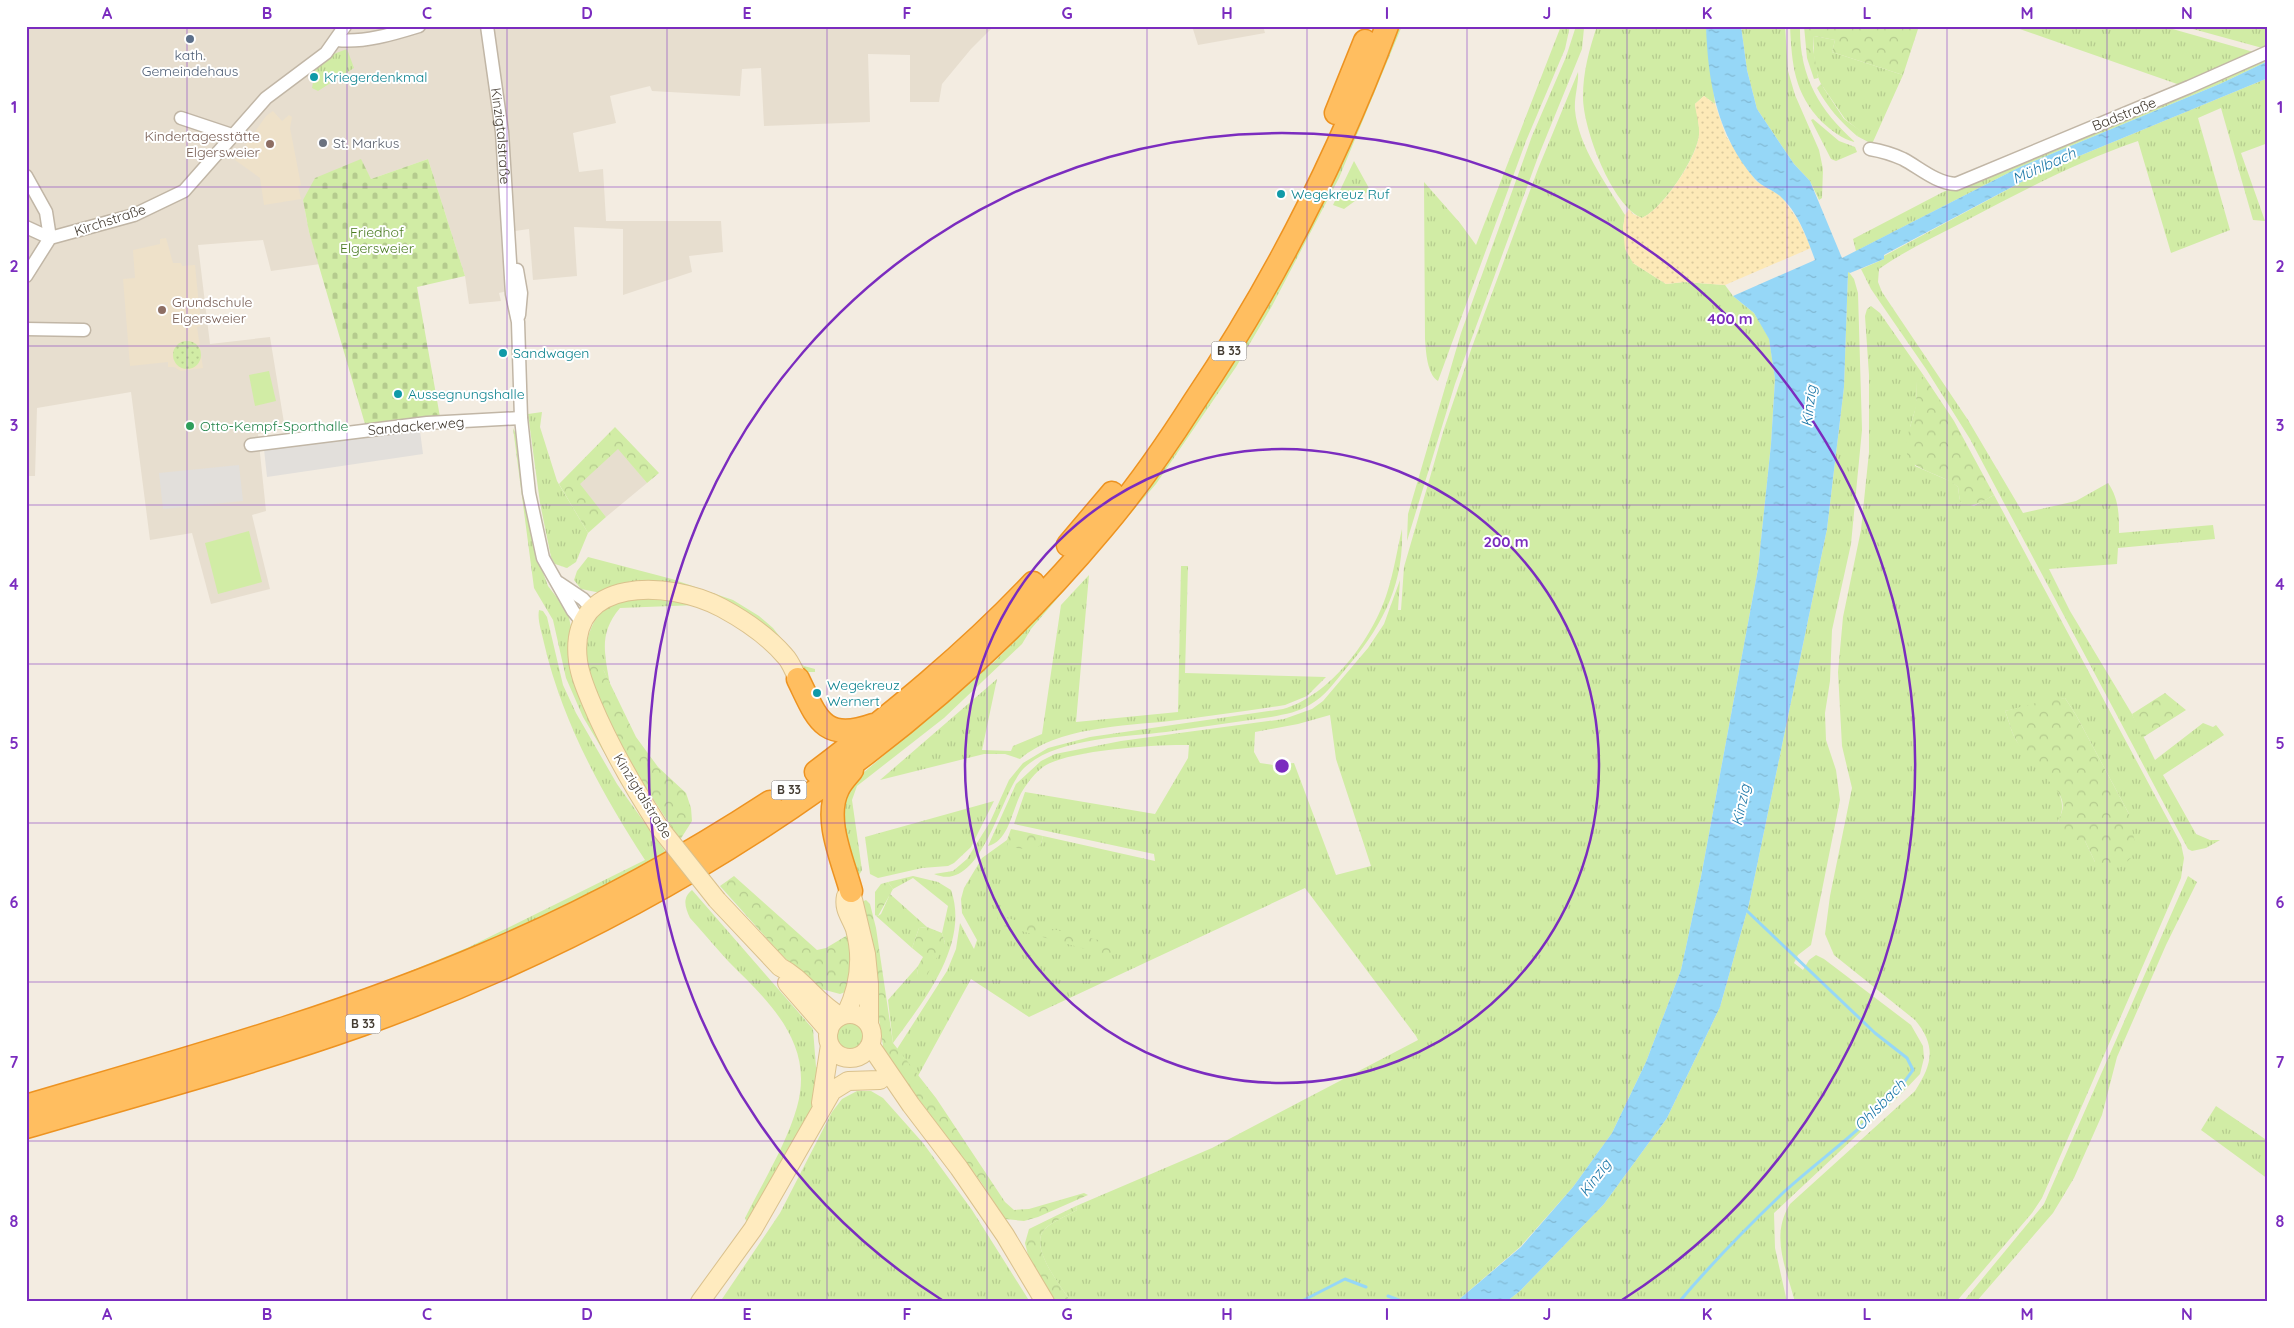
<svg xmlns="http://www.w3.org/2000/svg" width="2294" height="1328" viewBox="0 0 2294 1328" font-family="Quicksand,sans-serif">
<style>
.residential{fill:#e7decf}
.education{fill:#eee1c9}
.grass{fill:url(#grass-tufts);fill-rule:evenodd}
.forest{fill:url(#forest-crowns)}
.sand{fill:url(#sand-dots)}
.cemetery{fill:url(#cemetery-stones)}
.garden{fill:url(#garden-dots)}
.pitch{fill:#d1eca5}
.parking{fill:#e2dfdb}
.water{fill:url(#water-ripples)}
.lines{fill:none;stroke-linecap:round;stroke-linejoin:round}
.stream{stroke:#96d7f7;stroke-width:3}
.street-casing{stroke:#c1b6a6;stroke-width:15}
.secondary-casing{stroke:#dac18d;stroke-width:20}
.highway-casing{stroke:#ed9321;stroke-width:25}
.street{stroke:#fff;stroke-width:12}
.secondary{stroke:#ffebbf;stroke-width:18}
.highway{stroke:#ffbe60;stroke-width:22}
.secondary-bridge-casing{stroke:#dac18d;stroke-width:20;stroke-linecap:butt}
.secondary-bridge{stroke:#ffebbf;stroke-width:18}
.grid{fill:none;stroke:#7b2cbf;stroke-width:1;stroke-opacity:0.55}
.ring{fill:none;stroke:#7b2cbf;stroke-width:2.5}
.service-dot{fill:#5c6f8a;stroke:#fff;stroke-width:2}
.culture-dot{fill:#0f9aa8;stroke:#fff;stroke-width:2}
.worship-dot{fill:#6b7280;stroke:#fff;stroke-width:2}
.education-dot{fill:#8d6e63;stroke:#fff;stroke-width:2}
.leisure-dot{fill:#2e9e5b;stroke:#fff;stroke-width:2}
.labels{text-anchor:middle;stroke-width:4;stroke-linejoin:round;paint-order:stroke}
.shield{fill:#fff;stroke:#7c7670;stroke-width:1}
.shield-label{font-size:12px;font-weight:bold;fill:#443c32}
.service-label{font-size:14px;fill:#4e5e75;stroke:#fff}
.culture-label{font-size:14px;fill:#0d838f;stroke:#fff;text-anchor:start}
.street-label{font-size:14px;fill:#443c32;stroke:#fff}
.education-label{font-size:14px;fill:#785e54;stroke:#fff;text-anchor:end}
.worship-label{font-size:14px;fill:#5b616d;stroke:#fff;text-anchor:start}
.park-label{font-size:14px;fill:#497b20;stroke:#fff}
.leisure-label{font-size:14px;fill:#27864d;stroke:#fff;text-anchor:start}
.water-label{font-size:15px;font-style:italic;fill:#1f79a9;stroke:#fff}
.centre{fill:#7b2cbf;stroke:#fff;stroke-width:2.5}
.ring-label{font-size:15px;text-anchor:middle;font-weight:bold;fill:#7b2cbf;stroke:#fff;stroke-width:4;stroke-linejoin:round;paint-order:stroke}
.neatline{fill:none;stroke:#7b2cbf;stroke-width:2}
.grid-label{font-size:16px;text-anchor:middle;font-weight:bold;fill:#7b2cbf}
</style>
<defs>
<pattern id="grass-tufts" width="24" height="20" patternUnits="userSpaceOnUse" patternTransform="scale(1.25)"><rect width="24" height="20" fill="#d1eca5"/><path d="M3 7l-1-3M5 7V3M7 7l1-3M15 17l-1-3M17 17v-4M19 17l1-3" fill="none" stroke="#b5cb8e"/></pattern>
<pattern id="forest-crowns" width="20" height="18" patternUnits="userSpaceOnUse" patternTransform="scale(1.25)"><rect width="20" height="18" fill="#d1eca5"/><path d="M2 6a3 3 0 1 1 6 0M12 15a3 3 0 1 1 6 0" fill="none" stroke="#b5cb8e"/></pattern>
<pattern id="sand-dots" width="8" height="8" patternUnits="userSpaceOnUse" patternTransform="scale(1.25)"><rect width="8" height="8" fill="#fde9b7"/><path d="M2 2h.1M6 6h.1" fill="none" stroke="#dac99e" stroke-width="1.8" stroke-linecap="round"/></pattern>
<pattern id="cemetery-stones" width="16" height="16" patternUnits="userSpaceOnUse" patternTransform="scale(1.25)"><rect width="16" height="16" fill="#d1eca5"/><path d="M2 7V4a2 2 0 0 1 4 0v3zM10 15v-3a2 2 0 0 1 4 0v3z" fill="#b5cb8e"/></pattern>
<pattern id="garden-dots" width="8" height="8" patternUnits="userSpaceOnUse" patternTransform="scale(1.25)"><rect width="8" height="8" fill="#d1eca5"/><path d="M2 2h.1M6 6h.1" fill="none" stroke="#b5cb8e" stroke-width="1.8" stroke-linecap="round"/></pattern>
<pattern id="water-ripples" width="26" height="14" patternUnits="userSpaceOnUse" patternTransform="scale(1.25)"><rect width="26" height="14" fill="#96d7f7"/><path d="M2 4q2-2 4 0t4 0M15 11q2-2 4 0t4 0" fill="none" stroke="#82b9d4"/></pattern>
</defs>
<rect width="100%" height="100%" fill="#f3ece1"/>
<path class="residential" d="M26,26h968l-23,23 -29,35 -3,18h-29v-47l-42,-1 2,68 -106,4 -3,-58 -19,1 -2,27 -88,-5 -2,-5 -40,10 6,27 -43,10 6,39 24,-3 3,52h115l2,31 -34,4 3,16 -69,23v-66l-49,-2 3,49 -44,4 -4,-51 -27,4 5,58 -8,2 2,8 -32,3 -4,-28 -37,-117 -57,20 -11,-19 -57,40 6,32 11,32 -49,7 -8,-31 -65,5 12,99 60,-7 15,92 -27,5 8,77 -14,4 18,74 -59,15 -19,-71 -42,7 -19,-148 -94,16 -2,68h-9z
M1192,26h71l2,7 -67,12z
M618,448l29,35 -41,34 -27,-33z"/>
<path class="education" d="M273,111l9,10 7,-6 3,2 -2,11 11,57 -3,1 3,13 -37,6 -4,-27 -25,-18 31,-44z
M166,238l7,25h8l1,3 13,-1 6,61 -4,1 6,41 -22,3 -7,-4h-6v-5l-38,4 -7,-87 12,-1 -2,-28 27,-6v-5z"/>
<path class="grass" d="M1394,26h8l-63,152 -67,128 -36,61 -80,117 -125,145 -9,15 -78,74 -87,68 -5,14 10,70 -5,9 -21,-58 7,-31 151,-128 20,-20 157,-192z
M1561,26h9l-5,23 -39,92 -88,240c-11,-7 -12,-29 -13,-42l-1,-157 36,41 16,22z
M1576,26l8,2 -2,21 -44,108 -83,227 -48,157 1,-27 53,-181 71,-197 34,-79z
M1597,26h109l9,78 -11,-8 -9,8c2,10 5,22 4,31 -2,22 -36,74 -57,83 -30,-12 -59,-89 -59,-121 0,-25 6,-47 14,-71z
M1741,26h44l3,45 7,24 24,55 4,19 -1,29 -3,2 -9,-19 -16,-17 -37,-55 -10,-39z
M1790,26h10c-1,50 19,84 55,116 -13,-3 -23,-11 -33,-20 -28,-29 -30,-57 -32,-96z
M2011,26h151l95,27 -77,32z
M2182,26h86v22l-2,1z
M1814,36l21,4 -3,12 71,23 -31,69 -15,-8 3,-5 -15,-12 -24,-35c-7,-14 -8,-33 -7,-48z
M347,49l7,19 -36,23 -6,-3 4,-22 15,-11z
M2268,55v6l-46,22 -202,84 -164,84 -3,-12 90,-47z
M1578,72c1,11 -4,25 -3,38 3,36 32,75 50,105l-2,13 10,35 33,21 18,-2 41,3 8,11 21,17 15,25 6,41 -4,65 -13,125 -57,308 -20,93 -35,92 -34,71 -39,54 -53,60 -64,55h-385c-10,-16 -42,-54 -27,-72 7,-8 23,-14 33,-20l-1,-4 136,-58 206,-108 -2,-4 -111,-148 -276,129 -58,-38 -53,97 -21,-27 50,-78 9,-22 4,-26 14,26 3,-9 -15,-27 -1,-14 3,-11 18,-30 25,-18 2,7 32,-3 2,-8 112,25 -1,-7 -140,-30 11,-32 130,22 33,-56 1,-13c-29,-1 -124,5 -146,22 -8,6 -15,15 -20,23 -11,17 -13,51 -35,56l28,-62 25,-23 14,-7 66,-13 163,-22 28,-10 11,-8 45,-53 16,-24 16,-44 -2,30h3l3,-43 40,-138 28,-82 66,-178zM1330,715l6,44 35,107 -35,9 -42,-112 -21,2 -13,-2 -6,-11 1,-20 43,-8z
M2268,78v65l-27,10 24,68 -12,-1 -32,-112 -23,10 32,112 -59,23 -33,-112c-59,20 -114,49 -169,78 -30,16 -62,30 -90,50l-1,13 4,10 86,128 55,93 53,-12 32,-18c11,16 11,31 11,50l94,-8 2,14 -97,9 -1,16 -68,5 21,42 62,103 23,46 48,-37 10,4 3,-2 8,10 -61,40 33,59 14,6h10l-14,8 -14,3 -4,-2 -218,-410 -44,-70 -55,-80 -10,-20 23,-10v-3l154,-83z
M1813,119l26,22 16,6 2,5 -21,9 -5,-2 -20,-39z
M1354,161l16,29 -26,19 -11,-4z
M1848,271l6,8 4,14 4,137 -11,114 -19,86 -2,51 -5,32 1,27 10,30 4,30 -29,145 -13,10 -4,8 9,7 6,-10 7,-5 8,4 87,66 12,21 1,12 -4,16 -20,21 -126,118 1,35 12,54h-281l14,-11 84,-87 63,-86 53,-111 29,-103 78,-375 17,-142z
M1871,306l9,7 44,63 -8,6v25l-6,20 5,39 37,16 6,5 2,15 14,4 20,-11 187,349 3,14 -3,20 -139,320 -10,15 -76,89h-161c-9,-34 -25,-66 -5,-98l125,-113c17,-26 22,-45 0,-71l-81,-65 -9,-21 5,-38 22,-108 -10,-42 -4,-74 5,-55 18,-87 8,-78v-77l-4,-59 2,-7zM2065,698l11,17 53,99 -34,48 -10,-21 -27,-20c18,-31 -28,-58 -42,-81 -5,-8 -7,-20 -11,-29z
M542,412l-2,15 17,54 31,52 -12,29 -9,6 -12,-4 -4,-7 -11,-54 -12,-89z
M513,428l4,8 21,123 10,27 20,26 4,21 55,158 -44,-74 -17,-39 -13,-58 -19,-32z
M1402,529c2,58 -21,99 -58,142 -10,12 -19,25 -33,33 -12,8 -25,10 -40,13 -35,5 -70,10 -105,15 -41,5 -111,6 -142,36 -24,24 -42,127 -90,106l19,-3 14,-12 23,-37 19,-42 14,-17 25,-15 42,-11 193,-28c47,-13 90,-71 104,-116 7,-21 10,-43 15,-64z
M588,557l84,22 61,21 26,16 14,12 25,32 6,6 11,3v3h-10l-13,-16 -134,-73 -27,-2 -30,12 -20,-4 -7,-9 3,-9z
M1181,566h7l-3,107 141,4 -19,19 -22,9c-38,6 -76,11 -115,16 -46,5 -113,6 -150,38l-15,-5h-21l-104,26 117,-101 -15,71 29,1 2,-5 29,-12 19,-129 28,-30 -13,147 102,-10z
M643,595l54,10 -77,3c-22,26 -15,46 -10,77l-6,-14 -18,-9c-1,-22 5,-47 27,-58 9,-4 20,-6 30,-9z
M539,610l4,1 4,6 16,68 13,28 41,71 52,73 -152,77 -128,46 80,-33 176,-87c-43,-66 -83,-139 -101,-217 -2,-10 -7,-23 -5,-33z
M994,801l-23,46 -17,16 -6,3 -26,2 -44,10 -8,-4 -5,-37z
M913,876l25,6 13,8c19,54 -28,112 -58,153l-5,-43 30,-34 -1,9 28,-32 -3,-10 6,-27 -35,-28 -20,11 -5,-7z
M2188,876l9,6 -31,63 -49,112 -15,58 -28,63 -21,35 -77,89h-13l81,-98z
M692,890l121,139 3,38 8,3 -8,32 -69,121 -2,-5c17,-34 42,-75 52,-111 18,-64 -28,-105 -69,-146 -13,-14 -25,-29 -38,-43 -5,-11 -8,-20 2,-28z
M890,894l37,33 -8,1 -7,20 -37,-33 3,1 3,-2z
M835 1036a16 16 0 1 1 32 0a16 16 0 1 1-32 0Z
M857,1091h14l12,7 40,45 49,67 58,92h-310l60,-89 52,-101 10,-13z
M2216,1106l52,35v38l-67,-49z"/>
<path class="forest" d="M1804,26h115l-16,49 -71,-23 3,-12 -21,-4 -1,12 5,30 -4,1 -7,-21z
M1821,84l23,35 17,12 -4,5c-17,-15 -29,-28 -40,-48z
M1924,376l30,45 40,74c-13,7 -20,14 -34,7l-2,-15c-12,-10 -28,-13 -41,-21 -21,-11 -5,-40 -2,-57 2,-9 1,-19 1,-28z
M615,427l44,46 -12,10 -29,-34 -38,35 26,33 -18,16 -29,-49z
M591,660l5,2 8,9 32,66 22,30 28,26 5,15 1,13 -12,19 -47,-72 -33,-64 -14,-42z
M2165,693l21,17 -44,28 -10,-24z
M2065,698l11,17 53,99 6,29 -3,14 -11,10 -11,1 -15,-6 -10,-21 -16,-2 -11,-19c13,-20 -3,-32 -16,-46 -9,-9 -20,-22 -26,-34 -5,-8 -7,-20 -11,-29l42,-11z
M1011,829l32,7 -2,8 -6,6 -27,-3 -1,-7z
M734,876l83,74 9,-2 25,-15 2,5 -5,53 -8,3 -26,-7 -35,-35 -59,-66z
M888,882l5,7 -15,27 -3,-1v-23l6,-8z
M866,900l4,4 6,24 17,115 43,55 69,104 9,8 15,-1 55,-16 4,2 -50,22 -14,4 -19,-2 -24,-37 -97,-129 -18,-122 -7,-28z
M998,916l117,28 6,8 -11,4 -113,-32z
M927,927l15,6 3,10 -19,34 -4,3 -5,-5 1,-9 5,-9 -11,-9 7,-20z
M1076,1206l1,4c-10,6 -26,12 -33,20 -15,17 17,56 27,72h-19l-23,-43 -4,-16 4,-14z"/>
<path class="sand" d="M1704,96l11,8 11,32 30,45 25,15 17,24 13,28 -86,37 -41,-3 -18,2 -33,-21 -8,-14 -2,-21 2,-13 4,-6 4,5 9,4c21,-9 55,-60 57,-83 1,-9 -3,-21 -4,-31z"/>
<path class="cemetery" d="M361,159l10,20 57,-20 37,117 -48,11 23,130 -75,7 -56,-192 -6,-32 12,-22z"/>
<path class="garden" d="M173 355a14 14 0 1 1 28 0a14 14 0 1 1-28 0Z"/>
<path class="pitch" d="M269,371l7,30 -21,5 -6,-31z
M249,531l13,51 -44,12 -13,-51z"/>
<path class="parking" d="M420,431l3,23 -156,23 -3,-28z
M239,465l4,36 -80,8 -4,-36z"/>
<path class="water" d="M1706,26h35l6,44 10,39 37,55 16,17 32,77 178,-91 202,-84 46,-22v17l-230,95 -154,82v4l-34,14 -2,-1 -4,115 -17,142 -78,375 -29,103 -53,111 -63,86 -84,87 -14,11h-50l65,-55 52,-60 39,-54 34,-71 35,-92 20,-93 57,-308 13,-125 4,-65 -6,-40 -15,-26 -21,-17 82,-36c-8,-22 -17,-48 -35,-64 -7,-6 -18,-9 -25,-17 -38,-44 -47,-96 -49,-153z"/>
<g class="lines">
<path class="stream" d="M1388,1296l16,6
M1300,1302l45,-23 21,8
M1679,1302c33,-39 69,-76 106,-111 43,-39 95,-73 128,-121l-6,-12 -32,-25 -129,-123"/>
<defs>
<g id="street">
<path id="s1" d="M487,26l15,106 10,162 6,28 3,96 8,75 14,65 30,53 10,12"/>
<path d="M337,40c27,3 56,-6 82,-14"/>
<path d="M181,118l51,17"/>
<path d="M1870,149c12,2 22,5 33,10 17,9 33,24 53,25l233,-97 79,-35"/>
<path d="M26,176l20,36 4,26"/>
<path d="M26,227l24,11"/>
<path d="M517,270l4,23 -2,22"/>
<path d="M26,276l24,-38 84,-23 50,-24 82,-93 60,-45 19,-27"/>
<path d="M26,329l58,1"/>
<path d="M251,445l176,-22 94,-5"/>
<path d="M559,583l24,16 9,10"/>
</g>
<path id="secondary" d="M659,827c-25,-39 -49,-80 -67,-123 -6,-14 -12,-28 -14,-43 -11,-86 92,-81 144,-53 22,12 47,29 63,48 6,6 9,16 13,23
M717,900l63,67c23,12 37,36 60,49
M787,983l42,48
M828 1036a22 22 0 1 1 44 0a22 22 0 1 1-44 0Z
M846,1014c13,-27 17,-56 9,-85 -4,-12 -12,-19 -9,-33l5,-5 15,63 3,30v40
M870,1045l41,60 48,63 46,67 40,67
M821,1103l9,-58
M700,1302l53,-73 79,-138 16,-10 32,-1"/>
<path id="highway" d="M1336,113l29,-72
M1068,545l44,-52
M798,679c19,39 25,64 75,46
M816,772c76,-58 151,-119 217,-189
M851,891c-8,-30 -28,-72 -13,-102 3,-7 9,-13 14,-19
M26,1106c156,-46 313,-89 462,-153 98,-41 193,-93 282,-151
M26,1127c112,-33 225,-63 335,-102 280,-101 549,-266 741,-496 34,-40 64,-83 92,-127 79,-117 143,-243 193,-376"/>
</defs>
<use href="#street" class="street-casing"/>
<use href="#secondary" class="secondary-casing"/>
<use href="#highway" class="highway-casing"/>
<use href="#street" class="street"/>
<use href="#secondary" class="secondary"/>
<use href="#highway" class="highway"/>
<defs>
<path id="secondary-bridge" d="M659,827l58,73"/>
</defs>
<use href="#secondary-bridge" class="secondary-bridge-casing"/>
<use href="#secondary-bridge" class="secondary-bridge"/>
</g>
<path class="grid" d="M187,26v1276M347,26v1276M507,26v1276M667,26v1276M827,26v1276M987,26v1276M1147,26v1276M1307,26v1276M1467,26v1276M1627,26v1276M1787,26v1276M1947,26v1276M2107,26v1276M26,187h2242M26,346h2242M26,505h2242M26,664h2242M26,823h2242M26,982h2242M26,1141h2242"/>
<g class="ring">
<circle cx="1282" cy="766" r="317"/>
<path d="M942 1300A633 633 0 1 1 1622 1300"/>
</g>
<circle class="service-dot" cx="190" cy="39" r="5"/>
<g class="culture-dot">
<circle cx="314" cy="77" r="5"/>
<circle cx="1281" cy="194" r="5"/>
<circle cx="503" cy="353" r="5"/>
<circle cx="398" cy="394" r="5"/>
<circle cx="817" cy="693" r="5"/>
</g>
<circle class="worship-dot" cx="323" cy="143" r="5"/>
<g class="education-dot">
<circle cx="270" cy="144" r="5"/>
<circle cx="162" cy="310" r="5"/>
</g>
<circle class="leisure-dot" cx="190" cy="426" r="5"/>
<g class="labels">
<g class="shield">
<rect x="1211.5" y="341.5" width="35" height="19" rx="4"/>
<rect x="771.5" y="780.5" width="35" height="19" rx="4"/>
<rect x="345.5" y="1014.5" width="35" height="19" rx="4"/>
</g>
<g class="shield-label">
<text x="1229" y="355">B 33</text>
<text x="789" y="794">B 33</text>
<text x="363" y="1028">B 33</text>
</g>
<g class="service-label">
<text x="190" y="60">kath.<tspan x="190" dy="16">Gemeindehaus</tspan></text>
</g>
<g class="culture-label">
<text x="324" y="82">Kriegerdenkmal</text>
<text x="1291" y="199">Wegekreuz Ruf</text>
<text x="513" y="358">Sandwagen</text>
<text x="408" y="399">Aussegnungshalle</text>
<text x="827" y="690">Wegekreuz<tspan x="827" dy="16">Wernert</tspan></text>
</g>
<g class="street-label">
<text transform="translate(2124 114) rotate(-22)" y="5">Badstraße</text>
<text dy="5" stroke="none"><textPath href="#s1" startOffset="111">Kinzigtalstraße</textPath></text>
<text transform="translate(110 220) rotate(-18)" y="5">Kirchstraße</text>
<text transform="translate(416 426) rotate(-5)" y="5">Sandackerweg</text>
<text transform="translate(643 796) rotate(58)" y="5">Kinzigtalstraße</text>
</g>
<g class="education-label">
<text x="260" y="141">Kindertagesstätte<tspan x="260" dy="16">Elgersweier</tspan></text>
<text x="172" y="307" text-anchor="start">Grundschule<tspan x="172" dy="16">Elgersweier</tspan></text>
</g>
<g class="worship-label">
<text x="333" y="148">St. Markus</text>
</g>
<g class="park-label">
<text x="377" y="237">Friedhof<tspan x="377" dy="16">Elgersweier</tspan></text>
</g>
<g class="leisure-label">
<text x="200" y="431">Otto-Kempf-Sporthalle</text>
</g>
<g class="water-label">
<text transform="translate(2044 166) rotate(-24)" y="5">Mühlbach</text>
<text transform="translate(1809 406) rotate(-83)" y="5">Kinzig</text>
<text transform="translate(1741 805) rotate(-78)" y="5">Kinzig</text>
<text transform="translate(1880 1105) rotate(-45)" y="5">Ohlsbach</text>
<text transform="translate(1595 1178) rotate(-53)" y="5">Kinzig</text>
</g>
</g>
<circle cx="1282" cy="766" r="8" class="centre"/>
<g class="ring-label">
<text x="1730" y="324">400 m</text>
<text x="1506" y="547">200 m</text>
</g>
<rect width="2294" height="1328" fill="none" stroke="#ffffff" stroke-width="55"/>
<rect x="28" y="28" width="2238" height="1272" class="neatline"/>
<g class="grid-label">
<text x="107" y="19">A</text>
<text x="267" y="19">B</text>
<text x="427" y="19">C</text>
<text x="587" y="19">D</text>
<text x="747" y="19">E</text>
<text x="907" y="19">F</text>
<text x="1067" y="19">G</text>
<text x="1227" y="19">H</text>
<text x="1387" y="19">I</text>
<text x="1547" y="19">J</text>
<text x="1707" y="19">K</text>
<text x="1867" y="19">L</text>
<text x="2027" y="19">M</text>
<text x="2187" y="19">N</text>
<text x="14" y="113">1</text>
<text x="2280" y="113">1</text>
<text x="14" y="272">2</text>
<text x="2280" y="272">2</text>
<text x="14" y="431">3</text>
<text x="2280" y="431">3</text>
<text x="14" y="590">4</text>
<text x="2280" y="590">4</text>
<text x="14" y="749">5</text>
<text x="2280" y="749">5</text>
<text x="14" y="908">6</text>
<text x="2280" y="908">6</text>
<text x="14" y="1068">7</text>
<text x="2280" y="1068">7</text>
<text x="14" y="1227">8</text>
<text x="2280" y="1227">8</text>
<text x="107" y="1320">A</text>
<text x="267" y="1320">B</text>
<text x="427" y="1320">C</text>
<text x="587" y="1320">D</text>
<text x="747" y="1320">E</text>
<text x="907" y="1320">F</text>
<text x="1067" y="1320">G</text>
<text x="1227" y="1320">H</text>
<text x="1387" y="1320">I</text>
<text x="1547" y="1320">J</text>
<text x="1707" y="1320">K</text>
<text x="1867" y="1320">L</text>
<text x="2027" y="1320">M</text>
<text x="2187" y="1320">N</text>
</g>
</svg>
